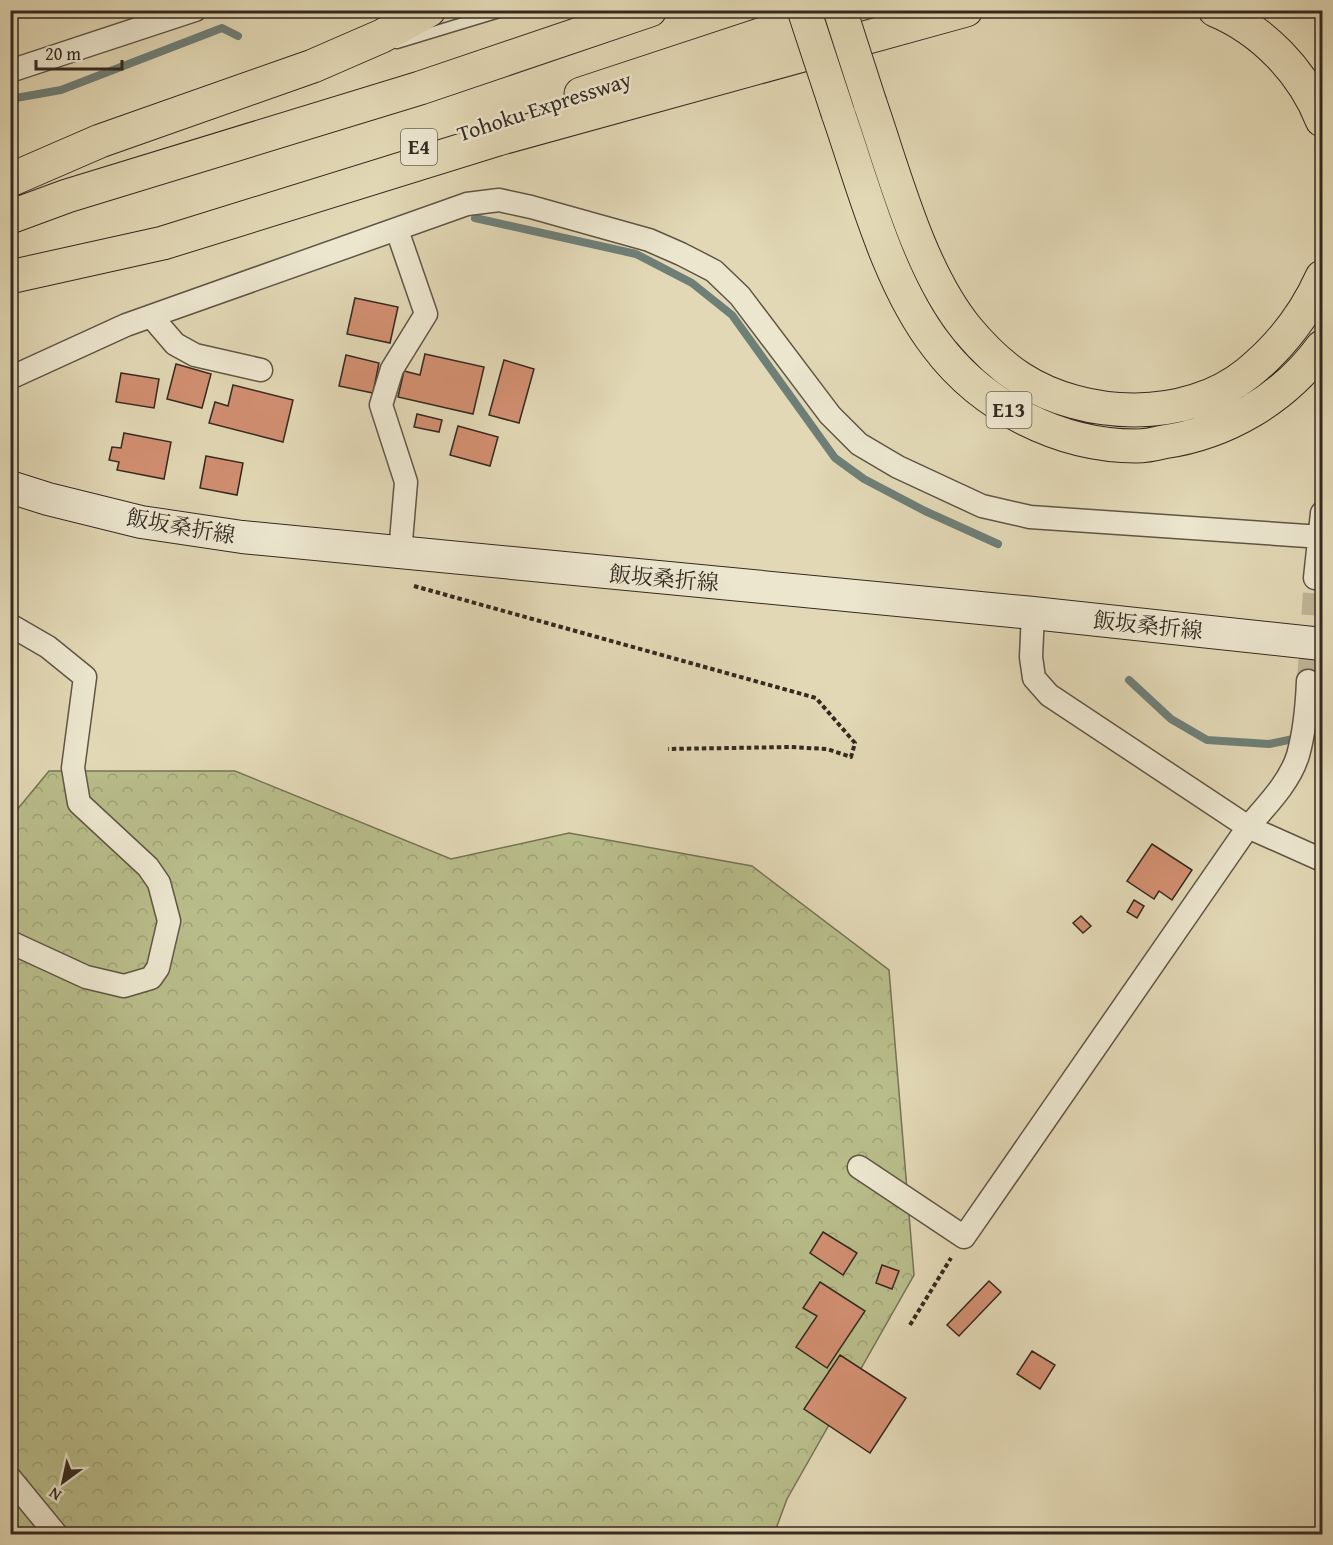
<svg xmlns="http://www.w3.org/2000/svg" width="1333" height="1545" viewBox="0 0 1333 1545" font-family="'Gentium Book Plus','Noto Serif JP',serif">
<style>
.forest{fill:url(#forest-crowns);stroke:#767355;stroke-width:1.5}
.lines{fill:none;stroke-linecap:round;stroke-linejoin:round}
.stream{stroke:#6e7f78;stroke-width:8}
.building{fill:#d28f71;stroke:#342920;stroke-width:1.5}
.street-tunnel{stroke:#bfb597;stroke-width:22;stroke-dasharray:22 11;stroke-linecap:butt}
.lane-casing{stroke:#605545;stroke-width:13}
.street-casing{stroke:#605545;stroke-width:25}
.secondary-casing{stroke:#342920;stroke-width:34}
.highway-casing{stroke:#342920;stroke-width:35}
.path{stroke:#342920;stroke-width:4;stroke-dasharray:4.5 3;stroke-linecap:butt}
.lane{stroke:#ece6cf;stroke-width:10}
.street{stroke:#ece6cf;stroke-width:22}
.secondary{stroke:#ece6cf;stroke-width:32}
.highway{stroke:#e2d8b5;stroke-width:33}
.highway-bridge-casing{stroke:#342920;stroke-width:35;stroke-linecap:butt}
.highway-bridge{stroke:#e2d8b5;stroke-width:33}
.labels{text-anchor:middle;stroke-width:5;stroke-linejoin:round;paint-order:stroke}
.shield{fill:#ece6cf;stroke:#6b6254;stroke-width:1.5}
.shield-label{font-size:21px;font-weight:bold;fill:#342920}
.street-label{font-size:22px;fill:#342920;stroke:#ece6cf}
</style>
<defs>
<pattern id="forest-crowns" width="20" height="18" patternUnits="userSpaceOnUse" patternTransform="scale(1.5)"><rect width="20" height="18" fill="#b8bd8a"/><path d="M2 6a3 3 0 1 1 6 0M12 15a3 3 0 1 1 6 0" fill="none" stroke="#9fa277"/></pattern>
</defs>
<rect width="100%" height="100%" fill="#e2d8b5"/>
<filter id="stains"><feTurbulence type="fractalNoise" baseFrequency=".00333" numOctaves="4"/><feColorMatrix values="0 0 0 0 .2 0 0 0 0 .09 0 0 0 0 .02 0 0 0 .5 -.17"/></filter>
<radialGradient id="worn" r=".72"><stop offset=".6" stop-color="#630" stop-opacity="0"/><stop offset="1" stop-color="#630" stop-opacity=".3"/></radialGradient>
<path class="forest" d="M49,771h186l216,88 118,-26 183,33 137,104 25,305 -127,224 -13,35h-763l-1,-306 4,-6 -4,-31 1,-374z"/>
<g class="lines">
<path class="stream" d="M10,99l51,-9 161,-62 16,8
M475,218l161,36 56,29 40,32 103,143 29,21 61,32 73,33
M1129,680l42,39 36,21 62,4 53,-11"/>
</g>
<path class="building" d="M355,298l43,9 -8,36 -43,-9z
M425,354l59,13 -11,47 -75,-17 6,-26 16,4z
M346,355l33,8 -6,30 -34,-7z
M504,360l30,9 -15,54 -30,-8z
M176,364l35,10 -9,34 -35,-9z
M121,373l38,6 -5,29 -38,-6z
M233,385l60,15 -10,42 -74,-19 6,-21 13,4z
M417,414l25,6 -3,12 -25,-5z
M458,426l40,11 -8,29 -40,-11z
M124,433l47,9 -7,37 -47,-9 2,-8 -10,-2 3,-13 9,1z
M206,456l37,7 -6,32 -37,-7z
M1152,844l40,26 -20,30 -13,-9 -5,8 -27,-18z
M1134,900l10,6 -7,12 -10,-6z
M1081,916l10,10 -8,7 -10,-10z
M823,1232l34,21 -14,22 -33,-22z
M882,1265l17,6 -7,18 -16,-6z
M989,1281l12,11 -42,44 -12,-11z
M820,1282l45,29 -38,57 -31,-21 21,-31 -14,-8z
M1032,1351l23,14 -15,24 -23,-15z
M840,1355l66,43 -36,55 -66,-44z"/>
<g class="lines">
<path class="street-tunnel" d="M1308,681l7,-103"/>
<defs>
<path id="lane" d="M397,43l109,-33"/>
<path id="street" d="M10,71l185,-61
M397,230l29,84 -34,55 -11,36 25,77 -6,71
M151,316l24,28 20,11 66,15
M10,378l116,-53 341,-121 32,-4 32,7 118,33 32,14 33,17 26,25 90,119 29,29 39,23 84,39 48,11 292,20
M1315,578l7,-65
M1033,613l-2,44 3,21 15,17 199,132 74,33
M10,625l38,22 37,30 -12,91 6,35 69,64 11,16 10,38 -11,47 -7,10 -27,8 -38,-9 -76,-35
M859,1167l105,70 284,-410c18,-21 42,-45 50,-72 7,-25 9,-49 10,-74
M10,1478l46,56"/>
<path id="secondary" d="M10,487l38,12 93,23 101,15 791,76 289,31"/>
<path id="highway" d="M1215,10c48,20 88,62 107,110
M581,94l255,-84
M870,103c25,72 49,167 97,226 15,18 33,36 53,49 65,42 166,45 228,-5 32,-26 57,-58 74,-96
M838,113c26,75 50,170 99,233 46,61 123,100 199,100 9,0 19,-2 27,-4 63,-9 121,-43 159,-95
M10,180l90,-39 213,-75 69,-30 47,-26
M10,217l57,-21 353,-108 230,-78
M10,277l153,-34 335,-104 468,-129"/>
</defs>
<use href="#lane" class="lane-casing"/>
<use href="#street" class="street-casing"/>
<use href="#secondary" class="secondary-casing"/>
<use href="#highway" class="highway-casing"/>
<path class="path" d="M414,586l402,112 39,45 -4,14 -24,-8 -37,-2 -122,2
M910,1325l41,-67"/>
<use href="#lane" class="lane"/>
<use href="#street" class="street"/>
<use href="#secondary" class="secondary"/>
<use href="#highway" class="highway"/>
<defs>
<path id="highway-bridge" d="M804,10l34,103
M840,10l30,93"/>
</defs>
<use href="#highway-bridge" class="highway-bridge-casing"/>
<use href="#highway-bridge" class="highway-bridge"/>
</g>
<g class="labels">
<g class="shield">
<rect x="401" y="129" width="36" height="36" rx="4.5"/>
<rect x="986.5" y="392" width="45" height="36" rx="4.5"/>
</g>
<g class="shield-label">
<text x="419" y="154">E4</text>
<text x="1009" y="417">E13</text>
</g>
<g class="street-label">
<text transform="translate(544 106) rotate(-18)" y="8">Tohoku Expressway</text>
<text transform="translate(181 526) rotate(10)" y="8">飯坂桑折線</text>
<text transform="translate(664 578) rotate(5)" y="8">飯坂桑折線</text>
<text transform="translate(1148 625) rotate(6)" y="8">飯坂桑折線</text>
</g>
</g>
<rect width="1333" height="1545" fill="none" stroke="#e2d8b5" stroke-width="36"/>
<rect x="12" y="12" width="1309" height="1521" fill="none" stroke="#342920" stroke-width="3"/>
<rect x="18" y="18" width="1297" height="1509" fill="none" stroke="#342920" stroke-width="1.5"/>
<g transform="translate(63 1482) rotate(213)" stroke="#ece6cf" stroke-width="4.5" paint-order="stroke">
<path d="M0-4.5L10 22L0 15L-10 22Z" fill="#342920"/>
<text y="-9" font-size="16" font-weight="bold" text-anchor="middle" fill="#342920">N</text>
</g>
<path d="M36 60v9h86v-9" fill="none" stroke="#342920" stroke-width="3"/>
<text x="45" y="60" font-size="18" fill="#342920" stroke="#ece6cf" stroke-width="4.5" paint-order="stroke">20 m</text>
<rect width="100%" height="100%" filter="url(#stains)"/>
<rect width="100%" height="100%" fill="url(#worn)"/>
</svg>
